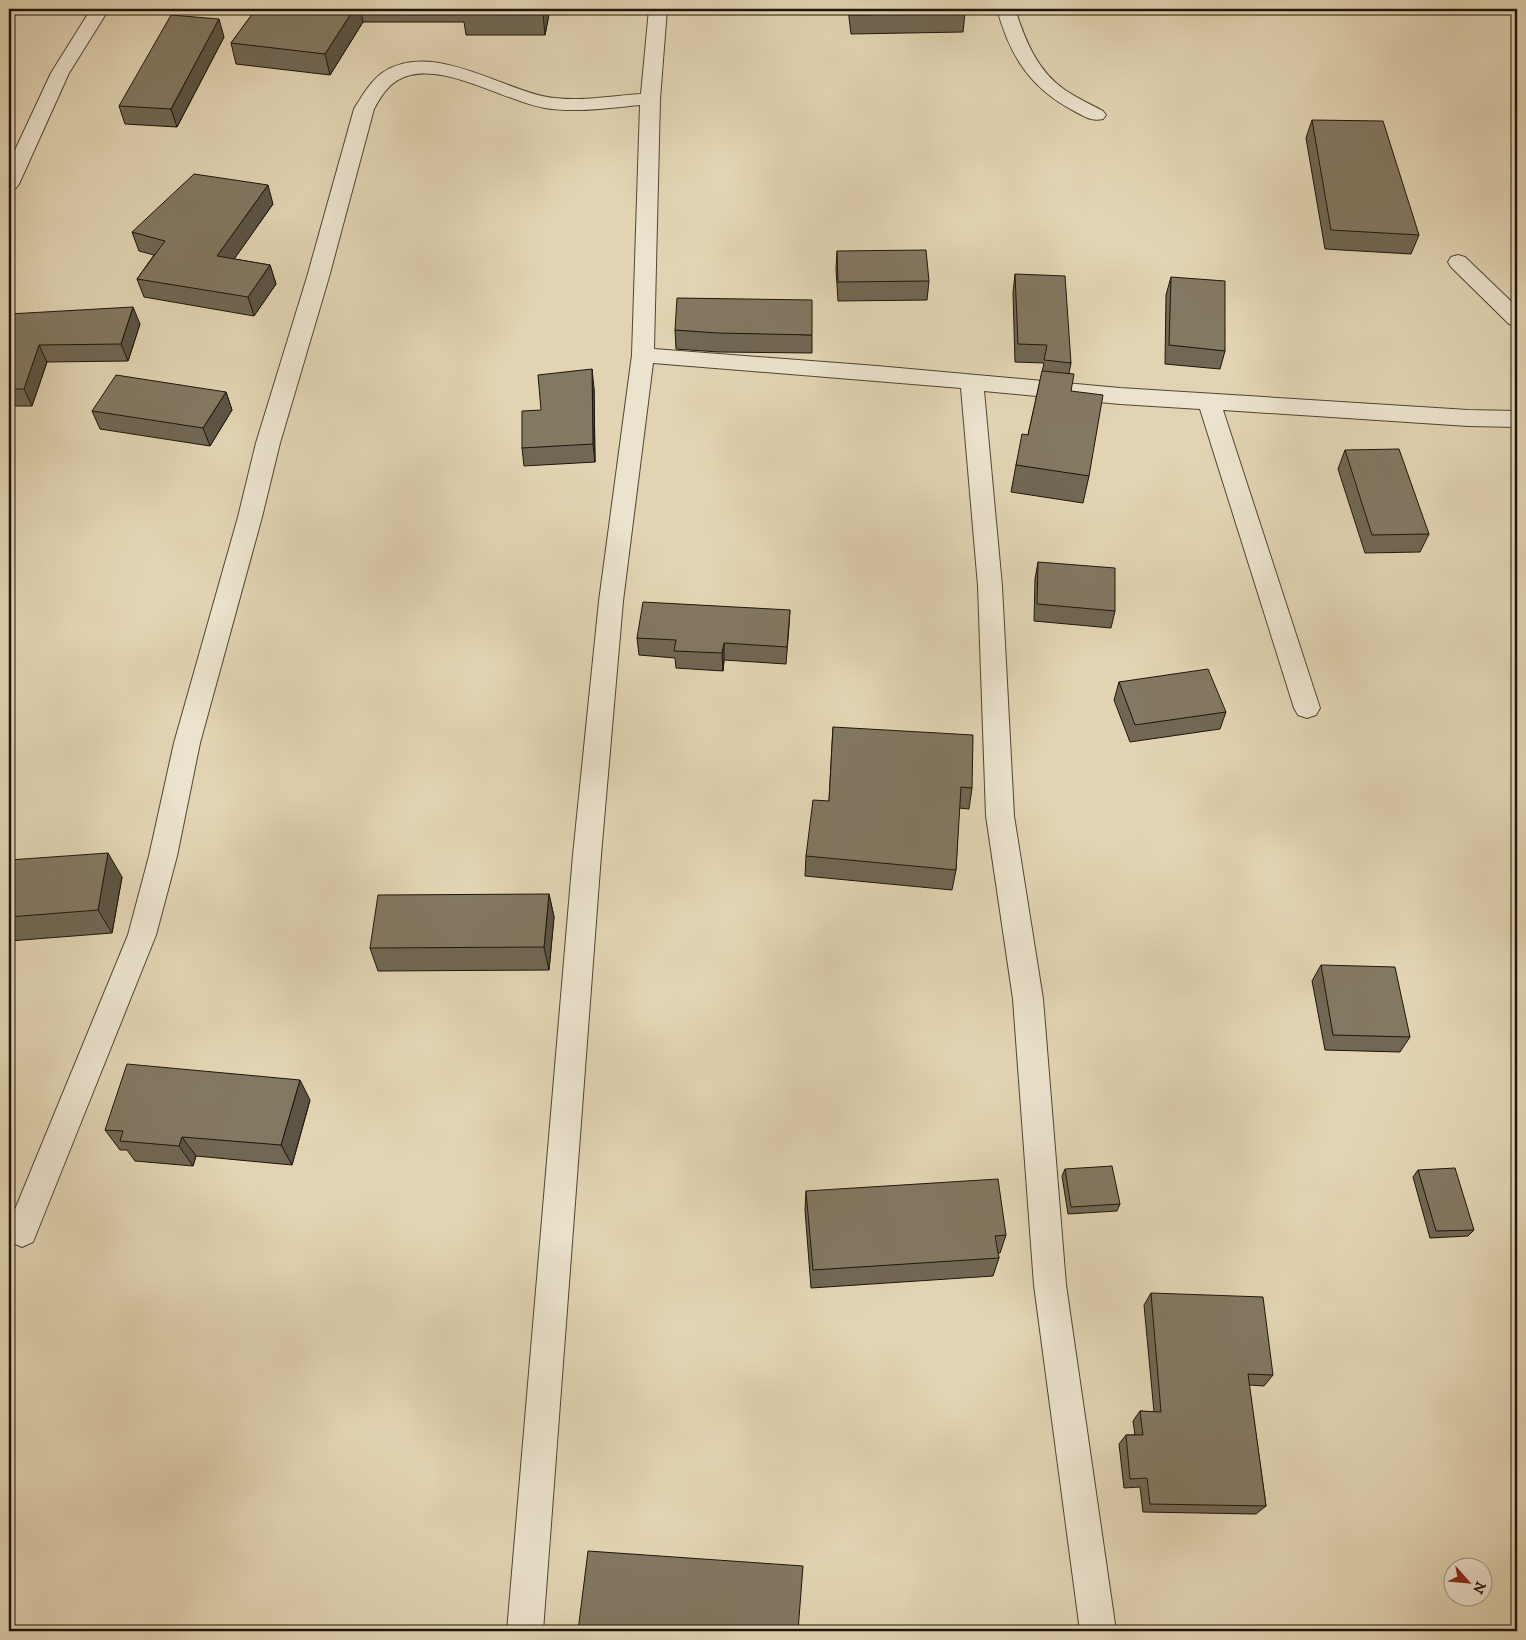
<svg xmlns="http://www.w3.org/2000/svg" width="1526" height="1640" viewBox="0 0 1526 1640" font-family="'IM FELL DW Pica',serif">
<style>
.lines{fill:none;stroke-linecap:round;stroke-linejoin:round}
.minor-casing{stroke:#4e4535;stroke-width:2}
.minor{fill:#ece3ce;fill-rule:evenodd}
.wall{fill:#716754;stroke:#1d150b}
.shaded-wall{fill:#5c5445;stroke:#1d150b}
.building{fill:#837862;stroke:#1d150b}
</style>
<rect width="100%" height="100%" fill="#e2d4b3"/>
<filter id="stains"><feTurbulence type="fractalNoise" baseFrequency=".004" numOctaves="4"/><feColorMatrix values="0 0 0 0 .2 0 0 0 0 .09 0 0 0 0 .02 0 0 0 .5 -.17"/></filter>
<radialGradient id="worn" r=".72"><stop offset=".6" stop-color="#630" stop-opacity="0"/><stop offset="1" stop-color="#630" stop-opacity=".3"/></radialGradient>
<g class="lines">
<defs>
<path id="minor" d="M91,9h18l-40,64 -50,111 -3,4 -7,2v-27l42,-90z
M649,9h18l-7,90 -6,250 223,17 243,22 348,22 49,1v16l-49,-1 -245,-16 97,298 -4,7 -9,3 -9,-3 -4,-7 -94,-299 -80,-5 -136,-13 18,195 12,230 29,183 23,286 50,346h-36l-46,-346 -21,-286 -27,-183 -8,-230 -17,-198 -308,-25 -30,238 -22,254 -58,776h-36l66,-776 26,-254 33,-246 8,-250c-31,3 -64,8 -95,3 -42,-7 -108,-51 -147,-28 -11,6 -18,18 -24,29l-45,168 -49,166 -18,74 -62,226 -23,113 -21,79 -123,307 -11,5 -11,-5 -2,-18 119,-289 21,-79 25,-113 64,-226 18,-74 51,-166 47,-168c8,-13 16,-27 28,-36 46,-32 113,12 160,23 32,7 67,0 99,-2z
M997,9h18c10,31 22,62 50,81 12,8 25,14 38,21l3,4 -3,4c-12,3 -19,-3 -29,-8 -44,-23 -64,-55 -77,-102z
M1458,255l7,2 52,50v19l-8,-2 -58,-57 -3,-5 3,-5z"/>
</defs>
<use href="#minor" class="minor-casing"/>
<use href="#minor" class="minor"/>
</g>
<path class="wall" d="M256,9h294l-5,26h-79l-2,-13h-101l-33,53 -94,-11 -5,-21z
M848,9h116l1,4 -2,19 -112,2z
M224,37l-47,90 -52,-3 -6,-18z
M1312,120l107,115 -8,19 -86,-5 -19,-111z
M273,204l-39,55 36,6 6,19 -22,32 -110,-19 -7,-18 17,-24 -15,-4 -7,-19z
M837,251l92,30 -2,19 -89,1 -2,-32z
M1015,274l56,89 -2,10 2,18 18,85 -6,27 -72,-11 5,-27 12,-30 16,-72 -29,-1 -2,-69z
M1171,277l54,74 -5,18 -55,-5 1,-69z
M9,314l131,10 -12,37 -81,1 -15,44h-23z
M675,330l137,5v18l-94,-1 -42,-3z
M594,388l1,74 -71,4 -2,-18 19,-38z
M226,392l6,18 -22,36 -110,-17 -8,-18z
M1345,450l84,84 -9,18 -55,1 -27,-84z
M1038,562l77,49 -4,17 -77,-7 1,-42z
M790,610l-1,17 -3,37 -62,-4 -1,11 -47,-3 -1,-10 -36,-3 -2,-17z
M1119,682l107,30 -6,17 -90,13 -16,-42z
M833,727l139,61 -3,21 -10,-1 -3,62 -4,20 -147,-14 1,-20 23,-55z
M9,860l113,17 -10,56 -103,8z
M549,894l5,23 -5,53 -171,1 -8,-23z
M1321,965l89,72 -10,15 -75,-2 -13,-69z
M310,1100l-18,65 -96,-9 -3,10 -58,-5 -8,-11h-7l-15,-20z
M1065,1169l55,35 -3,7 -49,3 -6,-38z
M1418,1170l56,60 -6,6 -38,2 -17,-61z
M806,1191l200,44 -6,18h-2l1,5 -6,18 -182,12 -6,-78z
M1151,1293l122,82 -9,11 -15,-1 17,121 -10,8 -113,-2 -3,-25 -16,1 -5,-44 7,-9h9l-2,-14 7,-10 14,1 -10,-107z"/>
<path class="shaded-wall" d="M354,9h6l3,13 -33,53 -5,-21z
M544,9h6l-5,26 -2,-21z
M219,19l5,18 -47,90 -6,-18z
M268,185l5,19 -50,71 -6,-19z
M270,265l6,19 -22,32 -6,-19z
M133,307l7,17 -12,37 -7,-17z
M39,345l8,17 -15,44 -8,-17z
M592,369l2,19 1,74 -2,-18z
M226,392l6,18 -22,36 -7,-18z
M724,643v17l-1,11 -1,-18z
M108,853l14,24 -10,56 -14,-23z
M549,894l5,23 -5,53 -5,-23z
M300,1080l10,20 -18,65 -11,-20z
M182,1137l14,19 -3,10 -14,-20z"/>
<path class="building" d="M256,9h98l-29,45 -94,-11z
M464,9h80l-1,5h-81z
M851,9h113l1,4 -113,2z
M171,15l48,4 -48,90 -52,-3z
M1312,120l71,1 36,114 -88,-5z
M194,174l74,11 -51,71 53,9 -22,32 -111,-18 28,-38 -33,-9z
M926,250l3,31 -91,1 -1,-31z
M1015,274l50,2 6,87 -27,-3 3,-15 -29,-1z
M1171,277l54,4v70l-56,-6z
M677,298l135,2v35l-94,-2 -43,-3z
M133,307l-12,37 -82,1 -15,44h-15v-75z
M592,369l1,75 -71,4v-37l19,-1 -3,-35z
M1042,371l32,3 -3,17 32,4 -14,81 -73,-11 6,-31 6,1z
M116,375l110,17 -23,36 -111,-17z
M1399,449l30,85 -57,1 -27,-85z
M1038,562l77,6v43l-78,-7z
M643,602l147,8 -3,37 -63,-4 -2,10 -48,-2 2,-11 -39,-2z
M1208,669l18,43 -91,13 -16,-43z
M833,727l140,8 -1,53 -11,-1 -5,83 -150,-14 7,-56 16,1z
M108,853l-10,57 -89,7v-57z
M549,894l-5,53 -174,1 8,-53z
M1321,965l74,2 15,70 -77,-2z
M127,1064l173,16 -19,65 -99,-8 -3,9 -59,-5 3,-10 -18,-1z
M1112,1166l8,38 -49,3 -6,-38z
M1455,1168l19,62 -38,1 -18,-61z
M998,1179l8,56 -11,1 4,22 -186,12 -7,-79z
M1151,1293l112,4 10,78 -25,-1 18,132 -116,-2 -3,-26 -17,1 -4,-44h17l-3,-24 21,1z
M588,1551l215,15 -5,65h-220z"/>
<rect width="1526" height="1640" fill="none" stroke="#e2d4b3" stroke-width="30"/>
<rect x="10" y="10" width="1506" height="1620" fill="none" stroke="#1d150b" stroke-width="2.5"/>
<rect x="15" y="15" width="1496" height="1610" fill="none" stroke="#1d150b"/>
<g transform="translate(1468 1582) rotate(117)"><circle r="24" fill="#ece3ce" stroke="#999180"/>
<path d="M0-4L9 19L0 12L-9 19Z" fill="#8f2418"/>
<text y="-8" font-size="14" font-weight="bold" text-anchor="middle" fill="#1d150b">N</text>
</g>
<rect width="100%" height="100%" filter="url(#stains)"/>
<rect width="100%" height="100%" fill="url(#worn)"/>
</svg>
